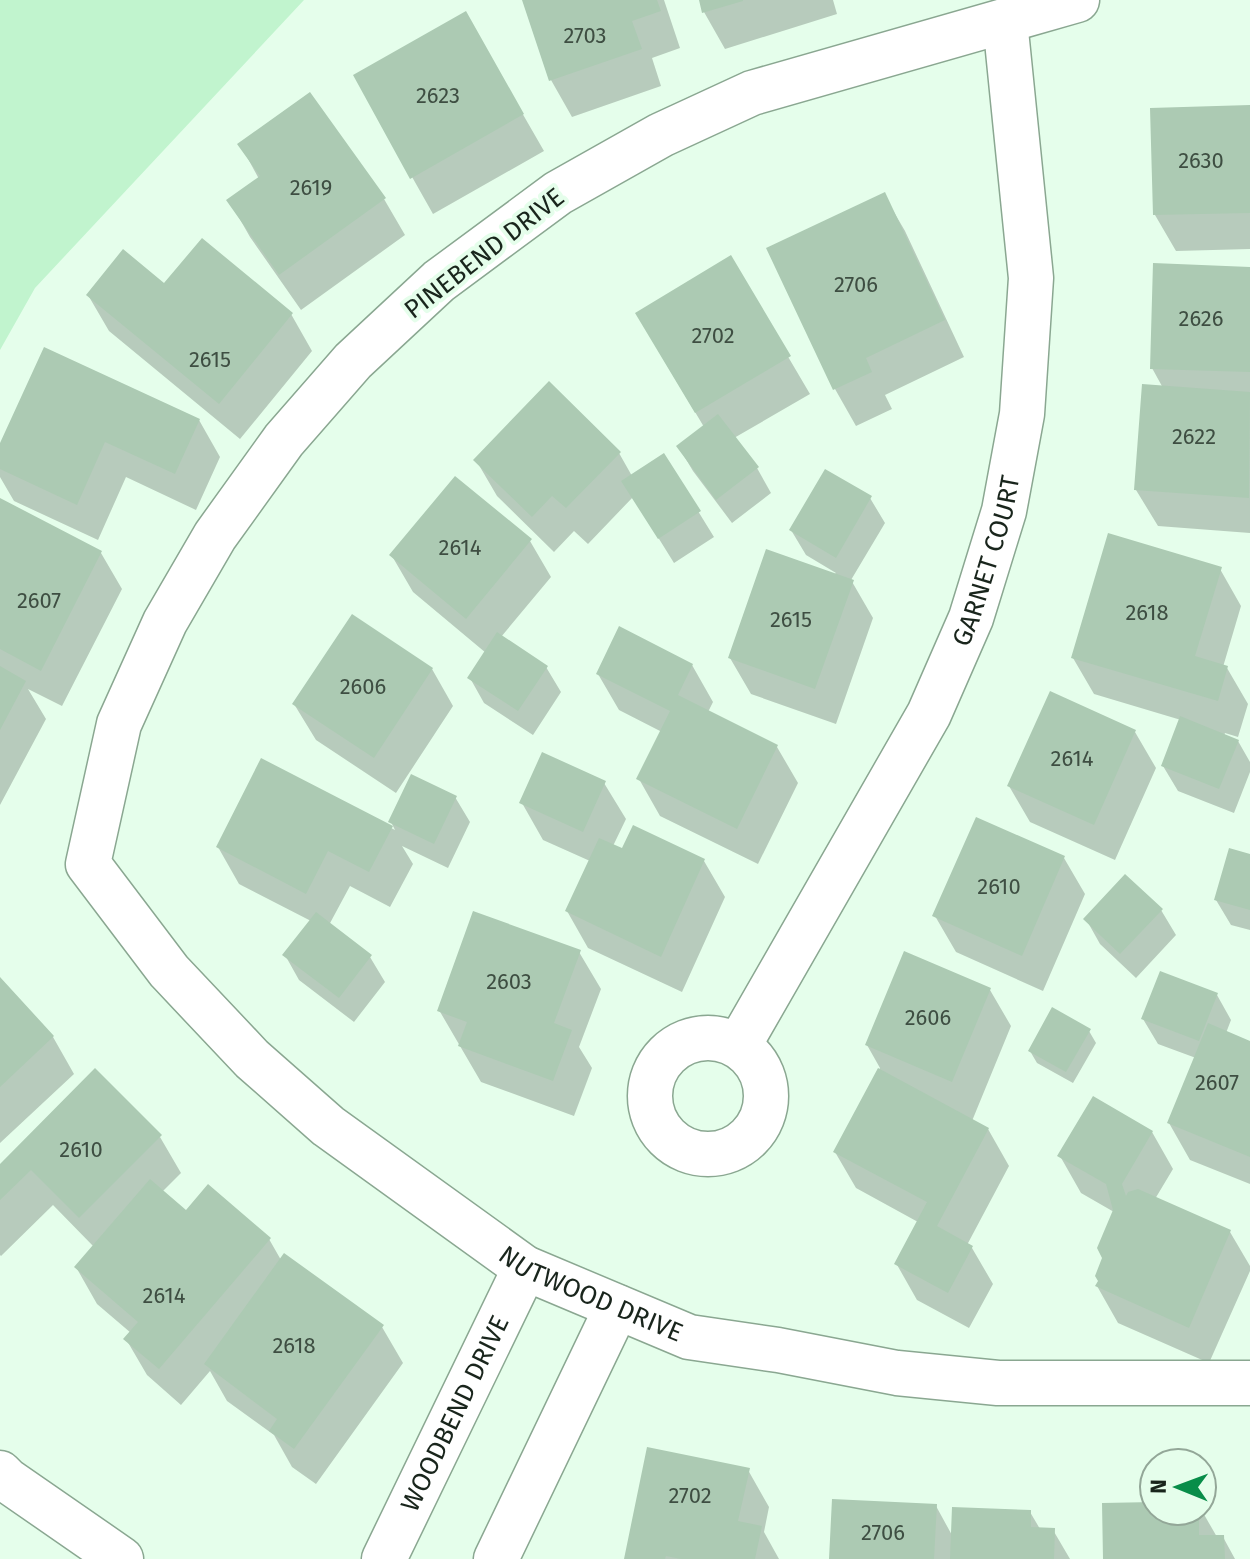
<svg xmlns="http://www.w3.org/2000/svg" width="1250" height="1559" viewBox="0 0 1250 1559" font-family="'Fira Sans',sans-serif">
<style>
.green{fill:#c1f4ce}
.shadow{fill:#0003}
.building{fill:#accab3}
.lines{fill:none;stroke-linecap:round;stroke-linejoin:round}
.minor-casing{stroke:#8aa791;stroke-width:47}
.minor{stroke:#fff;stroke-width:44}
.labels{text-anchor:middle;stroke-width:8;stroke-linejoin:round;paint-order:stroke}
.number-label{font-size:22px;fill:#3e4e42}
.street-label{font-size:26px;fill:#19251c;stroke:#e5feeb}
</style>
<rect width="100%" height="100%" fill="#e5feeb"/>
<path class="green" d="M0,0h304l-269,288 -35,62z"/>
<path class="shadow" d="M524,0h140l16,48 -28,10 9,28 -89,31 -21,-37z
M701,0h132l4,14 -112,35 -21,-37z
M465,14l79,137 -111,63 -78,-138z
M1250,107v142l-74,2 -21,-36z
M240,144l144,55 21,36 -104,75 -51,-73 -21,-37 30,-21z
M884,195l21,36 59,126 -79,38 7,14 -36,17 -21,-37 -66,-140z
M730,258l80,136 -76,44 23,30 14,25 -39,30 -39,-52 -15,-25 26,-19 -46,-77z
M1250,269v264l-92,-7 -22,-36 27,-102 -11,-20z
M165,286l126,28 21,37 -72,88 -131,-108 -21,-36z
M199,420l21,37 -24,53 -70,-33 -28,63 -84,-39 -14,-24v-29z
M619,453l13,23 32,-20 50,81 -40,26 -41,-66 -45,47 -14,-13 -20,21 -57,-56 -21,-36z
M870,498l15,25 -34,57 22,38 -37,106 -85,-30 -21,-36 106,-85 -30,-18 -15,-25z
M0,500l101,53 21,36 -60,117 -34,-17 18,30 -46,86z
M530,541l21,36 -50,60 45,30 15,25 -28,43 -49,-32 -14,-25 16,-25 -73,-61 -21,-36z
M1220,569l21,37 -18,61 4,1 21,36 -10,33 -13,-4 -1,3 14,5 12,21v10l-16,41 -56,-22 -15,-25 18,-46 -87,-26 -21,-36z
M692,665l21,37 -5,10 69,35 21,36 -40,81 -98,-48 -21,-37 23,-47 -43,-22 -21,-36z
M432,669l21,37 -57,87 -80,-53 -22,-36z
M1135,732l21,36 -41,92 -85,-38 -21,-36z
M262,761l133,69 -4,-8 64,-25 15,25 -22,46 -46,-22 11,18 -23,43 -40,-21 -21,39 41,32 15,25 -31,40 -55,-42 -14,-25 26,-34 -72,-37 -21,-37z
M604,783l22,36 -13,27 10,5 81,10 21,36 -43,95 -94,-44 -21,-37 23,-50 -47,-21 -21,-37z
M1250,856v74l-19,-5 -15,-25z
M1064,858l21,36 -42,97 -87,-39 -21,-36z
M1161,910l15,25 -40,43 -36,-34 -14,-25z
M579,952l22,37 -22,58 13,21 -18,48 -93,-34 -42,-72z
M0,980l53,57 21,37 -74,69z
M990,990l21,36 -39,95 16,8 21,37 -42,79 5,3 21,36 -24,44 -52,-28 -21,-37 22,-41 -62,-34 -21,-36 45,-84 -13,-23z
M1217,995l14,25 -5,13 24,10v141l-60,-24 -21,-37 27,-65 -38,-14 -15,-25z
M1089,1031l7,12 -23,40 -36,-20 -7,-12z
M1152,1132l21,37 -18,30 75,33 20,34v5l-41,92 -91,-40 -21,-37 17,-74 -33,-19 -21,-37z
M160,1137l21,36 -19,19 25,21 82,26 12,21 101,67 21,36 -87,121 -24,-17 -18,-32 -47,-34 -17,-30 -29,34 -34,-30 -21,-36 5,-6 -34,-29 -21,-37 18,-20 -41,-42 -52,51 -1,-1v-89z
M748,1470l21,37 -5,25 15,27h-153z
M1154,1504v7h48l15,26h6l12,22h-130z
M936,1506l17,31 77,-25 10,17 13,1 17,29h-239z"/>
<path class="building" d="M522,0h135l4,11 -29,10 10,28 -93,32z
M699,0h44v1l-41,12z
M466,11l58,103 -114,65 -57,-104z
M310,92l76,106 -107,77 -53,-75 34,-24 -23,-32z
M1250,105v108l-97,2 -3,-107z
M885,192l60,128 -79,38 6,14 -39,18 -67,-142z
M202,238l91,75 -74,91 -133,-109 37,-46 41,34z
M731,255l60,101 -96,57 -60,-100z
M1153,263l97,4v105l-100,-3z
M44,347l156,72 -25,55 -70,-32 -28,63 -77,-36v-26z
M549,381l72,71 -55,56 -14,-12 -20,21 -59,-57z
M1142,384l108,8 -1,106 -115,-8z
M718,414l41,53 -43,33 -40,-54z
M664,453l37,58 -43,28 -37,-58z
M825,469l47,27 -36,62 -47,-28z
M455,476l77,63 -66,80 -77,-64z
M0,498l102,53 -61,120 -41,-22z
M1108,533l114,34 -27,89 33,10 -10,35 -147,-43z
M766,549l88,31 -39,109 -87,-31z
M352,614l81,54 -59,90 -82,-54z
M619,626l74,38 -15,31 100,50 -41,84 -101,-50 34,-68 -74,-37z
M497,632l51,34 -30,45 -51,-33z
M0,666l26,15 -26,49z
M1050,691l86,39 -42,95 -87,-39z
M1180,716l59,24 -20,49 -58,-23z
M542,752l64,29 -23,51 -64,-29z
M261,758l132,68 -24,46 -41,-21 -22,43 -90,-47z
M411,774l46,22 -23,48 -46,-22z
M976,817l89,39 -43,100 -90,-40z
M633,825l72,34 -44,98 -96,-46 34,-73 23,10z
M1229,848l21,6v56l-36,-10z
M1125,874l38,35 -43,45 -37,-35z
M473,911l108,39 -27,73 18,7 -19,51 -95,-35 9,-24 -30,-11z
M316,912l56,43 -33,43 -57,-43z
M904,951l87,37 -39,94 -87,-37z
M1160,971l58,22 -19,48 -58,-22z
M0,977l54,59 -54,51z
M1052,1007l39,22 -25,43 -38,-21z
M1208,1023l42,18v116l-83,-34z
M95,1068l67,67 -83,83 -48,-48 -31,30v-36z
M878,1068l111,60 -52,98 36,20 -25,47 -54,-29 33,-62 -94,-50z
M1093,1096l60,35 -31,53 4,12 2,-4 10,-3 93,41 -42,98 -94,-42 3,-5 -3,-5 7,-18 -5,-10 16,-38 -7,-26 -49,-28z
M150,1179l36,31 22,-26 63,54 -112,131 -36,-30 15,-17 -64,-55z
M284,1253l100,72 -90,124 -25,-18 8,-12 -73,-55z
M647,1447l103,21 -12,53 24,5 -7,33h-74l-15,-3 -1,3h-41z
M832,1499l105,5 -3,55h-105z
M1154,1502v9h45v24h25l1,24h-122l-1,-56z
M952,1507l79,3v17l24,1 -1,31h-104z"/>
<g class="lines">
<defs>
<g id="minor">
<path id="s1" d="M1077,0l-325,93 -91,42 -103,58 -119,88 -86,80 -69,79 -69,96 -50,86 -46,102 -31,140 81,107 83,88 76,67 197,142 164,69 89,13 119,23 101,10h252"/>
<circle cx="708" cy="1096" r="58"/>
<path id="s2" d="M739,1045l190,-331 42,-96 33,-107 18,-97 9,-136 -26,-257"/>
<path d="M0,1473l7,7 114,79"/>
<path id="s3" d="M384,1559l141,-291"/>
<path d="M496,1559l121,-252"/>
</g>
</defs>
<use href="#minor" class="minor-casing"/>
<use href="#minor" class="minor"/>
</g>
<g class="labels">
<g class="number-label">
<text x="585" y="43">2703</text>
<text x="438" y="103">2623</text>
<text x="1201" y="168">2630</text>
<text x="311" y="195">2619</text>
<text x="856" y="292">2706</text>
<text x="1201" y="326">2626</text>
<text x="713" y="343">2702</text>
<text x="210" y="367">2615</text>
<text x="1194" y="444">2622</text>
<text x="460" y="555">2614</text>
<text x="39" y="608">2607</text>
<text x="1147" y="620">2618</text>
<text x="791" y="627">2615</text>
<text x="363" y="694">2606</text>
<text x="1072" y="766">2614</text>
<text x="999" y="894">2610</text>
<text x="509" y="989">2603</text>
<text x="928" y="1025">2606</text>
<text x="1217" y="1090">2607</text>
<text x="81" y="1157">2610</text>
<text x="164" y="1303">2614</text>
<text x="294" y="1353">2618</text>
<text x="690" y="1503">2702</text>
<text x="883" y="1540">2706</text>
</g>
<g class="street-label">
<text transform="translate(484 253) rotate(-38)" y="9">PINEBEND DRIVE</text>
<text dy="9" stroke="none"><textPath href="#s2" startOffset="546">GARNET COURT</textPath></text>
<text dy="9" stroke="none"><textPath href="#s1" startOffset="2070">NUTWOOD DRIVE</textPath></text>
<text dy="9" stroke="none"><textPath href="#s3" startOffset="162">WOODBEND DRIVE</textPath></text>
</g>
</g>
<g transform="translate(1178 1487) rotate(271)"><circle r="38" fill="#e5feeb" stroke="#93a798" stroke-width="2"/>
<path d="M0-6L14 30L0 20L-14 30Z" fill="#088d49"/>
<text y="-12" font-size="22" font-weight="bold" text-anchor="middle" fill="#19251c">N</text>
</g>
</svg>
